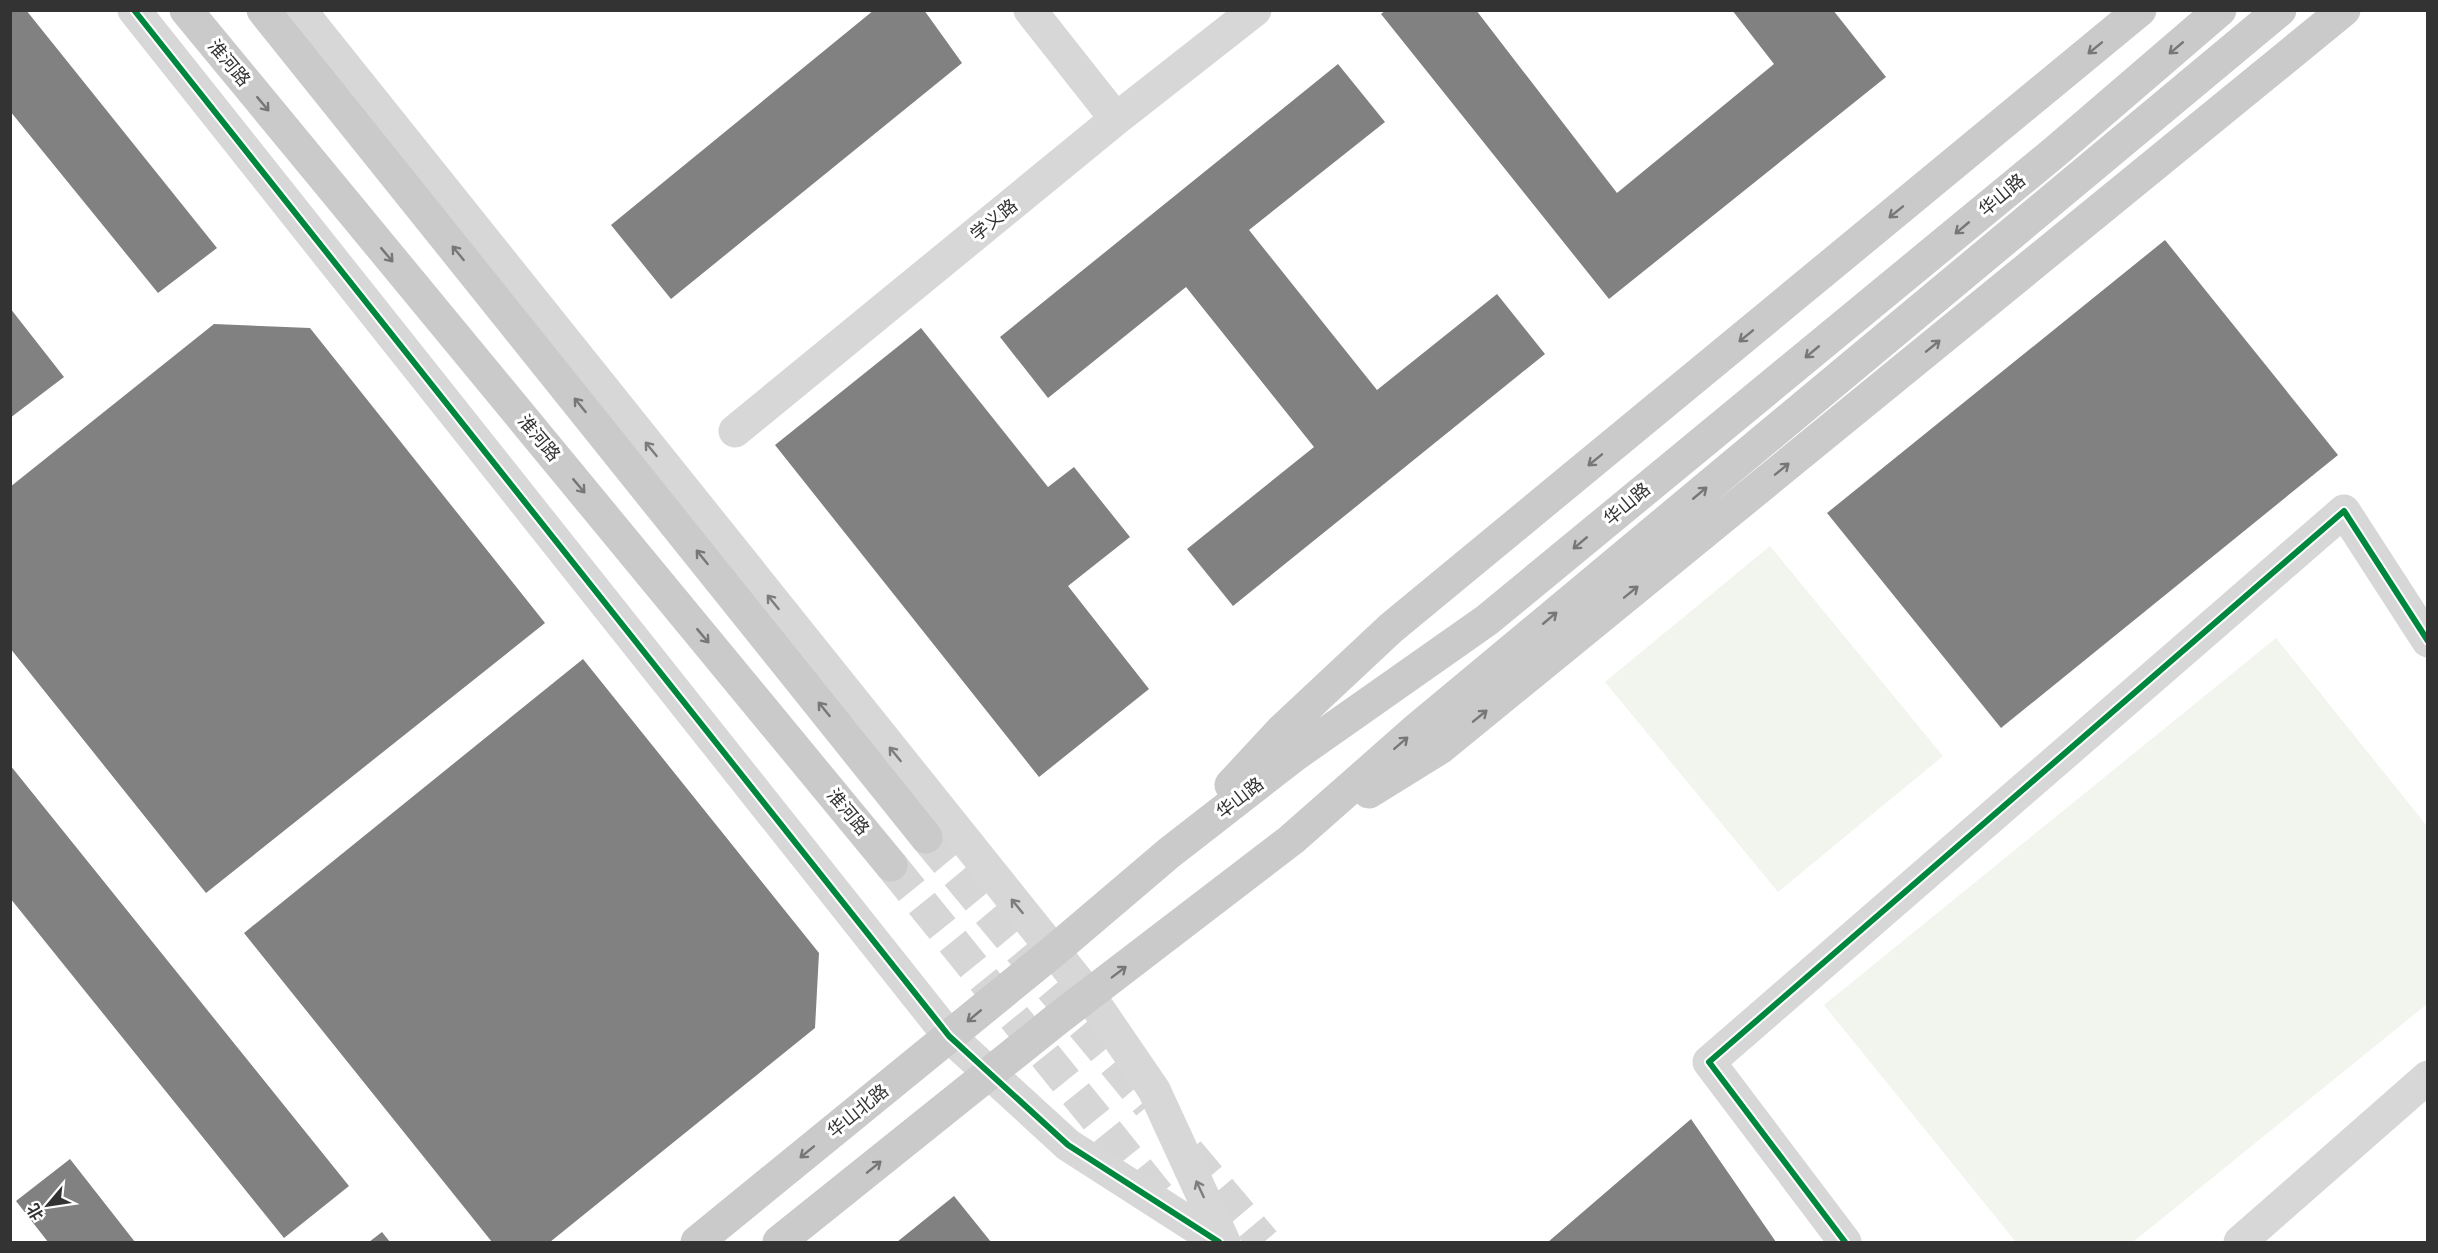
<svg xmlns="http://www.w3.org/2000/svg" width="2438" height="1253" viewBox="0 0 2438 1253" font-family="'Asap Condensed','Noto Sans SC',sans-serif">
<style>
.green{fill:#f1f5ed}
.building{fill:#818181}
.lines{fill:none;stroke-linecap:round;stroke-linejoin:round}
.major-tunnel{stroke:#d6d6d6;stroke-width:33;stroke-dasharray:33 16;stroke-linecap:butt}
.minor{stroke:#d7d7d7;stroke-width:33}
.major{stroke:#cacaca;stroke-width:33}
.cycleway-casing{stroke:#fff;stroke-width:10}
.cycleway{stroke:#00873e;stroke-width:6}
.oneway{stroke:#777}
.oneway2{stroke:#7d7d7d}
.labels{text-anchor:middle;stroke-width:6;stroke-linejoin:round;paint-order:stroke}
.street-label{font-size:18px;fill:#333;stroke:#fff}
</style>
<rect width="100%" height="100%" fill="#fff"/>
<path class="green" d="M1770,546l173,210 -165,136 -173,-210z
M2276,638l151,188v178l-294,238h-117l-192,-237z"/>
<path class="building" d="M10,10h16l191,238 -59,45 -148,-182z
M874,10h50l38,53 -291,236 -60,-74z
M1386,10h90l141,183 157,-129 -42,-54h101l53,67 -277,222 -228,-285z
M1338,64l47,58 -136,108 128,160 120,-96 48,60 -312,252 -46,-57 127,-102 -128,-160 -138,111 -48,-61z
M2165,240l173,215 -337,273 -174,-215z
M10,308l54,69 -54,41z
M214,324l96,4 235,295 -339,270 -196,-245v-161z
M921,328l127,159 26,-20 56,70 -62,49 81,103 -110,88 -264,-332z
M583,659l236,294 -4,75 -265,214h-58l-248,-309z
M10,765l339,421 -65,52 -274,-340z
M1691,1119l85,123h-228z
M70,1159l65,83h-87l-32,-41z
M954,1196l37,46h-94z
M382,1232l8,10h-21z"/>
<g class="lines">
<path class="major-tunnel" d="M926,837l223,268
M891,865l276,341
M1188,1152l76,90"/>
<path class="minor" d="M134,10l815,1026 119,109 151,97
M300,10l789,985 65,95 70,152
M1030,10l86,109
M735,431l381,-312 139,-109
M1845,1242l-136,-180 635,-551 84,130
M2240,1242l188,-165"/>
<path class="major" d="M186,10l705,855
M263,10l663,827
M1231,785l51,-55 109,-102 749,-618
M1369,792l71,-44 904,-738
M697,1242l358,-292 114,-97 126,-98 192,-135 569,-469 164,-141
M779,1242l277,-222 235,-180 126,-111 863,-719"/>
<defs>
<path id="cycleway" d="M134,10l815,1026 119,109 151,97
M1845,1242l-136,-180 635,-551 84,130"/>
</defs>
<use href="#cycleway" class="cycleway-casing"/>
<use href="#cycleway" class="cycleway"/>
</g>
<defs><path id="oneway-shaft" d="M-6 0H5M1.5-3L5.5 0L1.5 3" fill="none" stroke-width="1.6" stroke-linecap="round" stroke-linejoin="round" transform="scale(1.5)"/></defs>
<g class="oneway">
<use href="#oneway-shaft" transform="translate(2095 48) rotate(141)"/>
<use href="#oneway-shaft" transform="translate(2176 48) rotate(140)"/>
<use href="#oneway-shaft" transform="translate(263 104) rotate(50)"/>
<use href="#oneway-shaft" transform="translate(1896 212) rotate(141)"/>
<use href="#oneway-shaft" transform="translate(1962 228) rotate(140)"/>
<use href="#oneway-shaft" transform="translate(458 253) rotate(-129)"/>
<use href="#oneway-shaft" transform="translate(387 255) rotate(50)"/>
<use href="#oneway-shaft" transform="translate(1746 336) rotate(141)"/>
<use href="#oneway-shaft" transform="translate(1933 346) rotate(-39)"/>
<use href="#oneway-shaft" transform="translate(1812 352) rotate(140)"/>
<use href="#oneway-shaft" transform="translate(580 405) rotate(-129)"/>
<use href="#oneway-shaft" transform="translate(1595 460) rotate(141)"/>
<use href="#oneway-shaft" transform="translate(1782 469) rotate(-39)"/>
<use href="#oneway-shaft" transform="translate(579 486) rotate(50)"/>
<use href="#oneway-shaft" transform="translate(1700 493) rotate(-40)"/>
<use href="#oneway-shaft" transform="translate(1580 543) rotate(140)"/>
<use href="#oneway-shaft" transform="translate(702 557) rotate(-129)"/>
<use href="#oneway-shaft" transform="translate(1631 592) rotate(-39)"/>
<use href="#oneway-shaft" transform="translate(1550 618) rotate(-40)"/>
<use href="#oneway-shaft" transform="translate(703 636) rotate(50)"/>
<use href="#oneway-shaft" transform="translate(824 709) rotate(-129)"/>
<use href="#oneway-shaft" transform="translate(1480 716) rotate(-39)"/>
<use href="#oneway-shaft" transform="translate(1401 743) rotate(-41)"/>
<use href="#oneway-shaft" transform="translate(1119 972) rotate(-37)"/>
<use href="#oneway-shaft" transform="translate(974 1016) rotate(140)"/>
<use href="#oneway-shaft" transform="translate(807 1152) rotate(141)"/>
<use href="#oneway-shaft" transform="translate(874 1167) rotate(-39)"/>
</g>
<g class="oneway2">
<use href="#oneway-shaft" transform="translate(651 449) rotate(-129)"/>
<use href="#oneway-shaft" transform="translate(773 602) rotate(-129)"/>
<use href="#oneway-shaft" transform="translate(895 754) rotate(-129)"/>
<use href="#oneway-shaft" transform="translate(1017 906) rotate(-129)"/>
<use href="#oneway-shaft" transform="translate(1200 1189) rotate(-115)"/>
</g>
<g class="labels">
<g class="street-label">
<text transform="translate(229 63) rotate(50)" y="6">淮河路</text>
<text transform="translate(2002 195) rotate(-40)" y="6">华山路</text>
<text transform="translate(994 220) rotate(-39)" y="6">学义路</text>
<text transform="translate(539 438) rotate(50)" y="6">淮河路</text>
<text transform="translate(1627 504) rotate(-40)" y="6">华山路</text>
<text transform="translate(1240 798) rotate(-38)" y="6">华山路</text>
<text transform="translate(848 812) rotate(50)" y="6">淮河路</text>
<text transform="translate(858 1111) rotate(-39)" y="6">华山北路</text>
</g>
</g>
<rect width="2438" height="1253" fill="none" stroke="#333333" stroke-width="24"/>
<g transform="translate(48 1205) rotate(241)" stroke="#ffffff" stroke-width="4.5" paint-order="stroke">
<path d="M0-4.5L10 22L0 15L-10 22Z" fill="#333333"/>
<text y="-9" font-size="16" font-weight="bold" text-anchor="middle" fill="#333333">北</text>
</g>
</svg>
